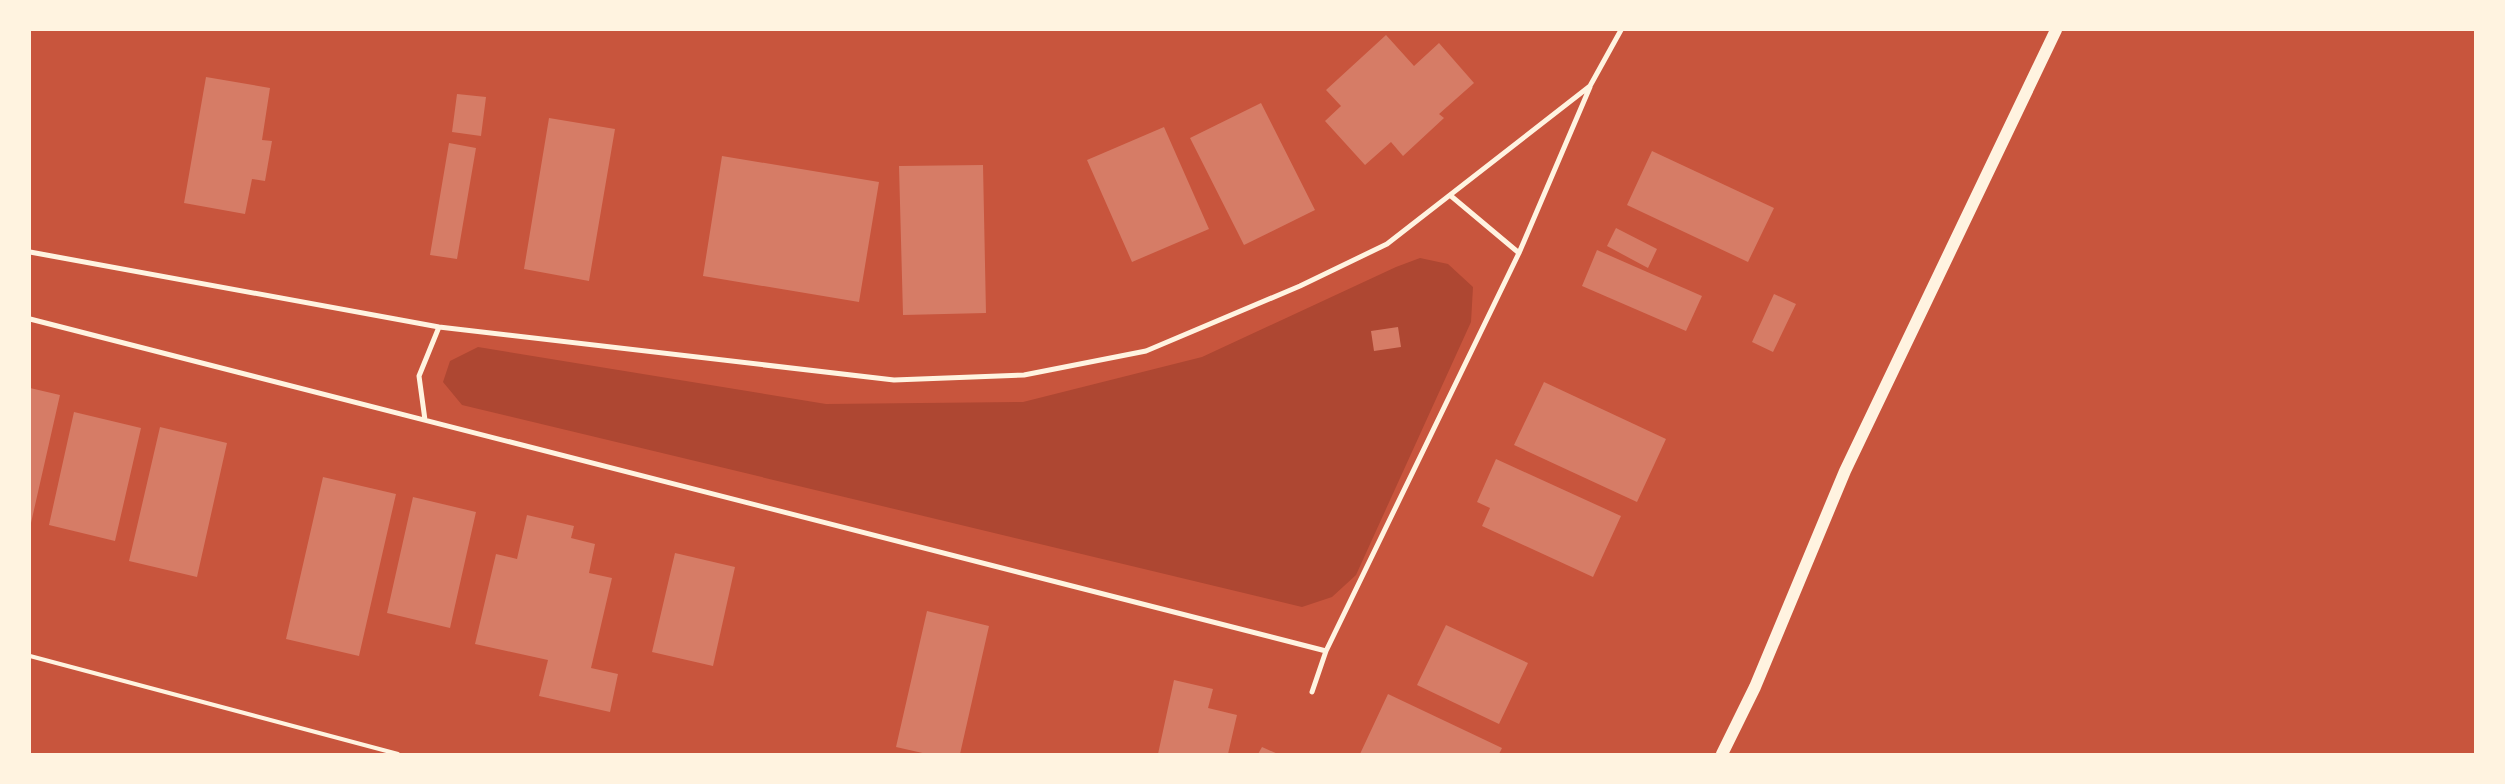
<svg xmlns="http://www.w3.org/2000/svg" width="2505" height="784" viewBox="0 0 2505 784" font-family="Rubik,sans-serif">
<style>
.green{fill:#ae4732}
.building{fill:#d67c66}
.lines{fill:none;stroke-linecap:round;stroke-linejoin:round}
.service{stroke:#fff3e0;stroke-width:4}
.minor{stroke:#fff3e0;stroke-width:5}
.primary{stroke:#fff3e0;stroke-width:12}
</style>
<rect width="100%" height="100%" fill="#c8553d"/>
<path class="green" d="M1420,258l28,6 25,23 -2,35 -115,253 -24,22 -30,10 -840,-202 -19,-23 7,-21 28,-14 348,57 197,-2 179,-45 194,-90z"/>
<path class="building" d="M1386,35l28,31 25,-23 35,40 -35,31 5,4 -41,38 -12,-14 -26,23 -40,-44 16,-15 -15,-16z
M206,77l64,11 -8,52 10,1 -7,40 -13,-2 -7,35 -61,-11z
M457,94l29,3 -5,39 -29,-4z
M1261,103l54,107 -71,35 -54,-107z
M549,118l66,11 -26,152 -65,-12z
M1164,127l45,102 -77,33 -45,-102z
M449,143l27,5 -19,111 -27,-4z
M1652,151l122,57 -26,54 -121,-57z
M722,156l157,26 -20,120 -156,-26z
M983,165l3,148 -83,2 -4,-149z
M1616,228l41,21 -9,19 -41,-22z
M1597,250l105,46 -16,35 -104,-45z
M1774,294l22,10 -23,48 -21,-10z
M1398,327l3,20 -27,4 -3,-20z
M1544,382l122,57 -29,63 -123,-57z
M30,388l30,7 -29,128h-1z
M74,412l67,16 -26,113 -66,-16z
M160,427l67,16 -30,134 -68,-16z
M1496,459l125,57 -28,61 -111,-51 8,-18 -13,-6z
M323,477l73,17 -37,162 -73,-17z
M413,497l63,15 -26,116 -63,-15z
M527,515l47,11 -3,12 24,6 -6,29 23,5 -21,90 27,6 -8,38 -71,-16 9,-36 -73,-16 21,-90 21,5z
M675,553l60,14 -22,99 -61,-14z
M927,611l62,15 -29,128h-33l-31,-7z
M1446,625l82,38 -29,61 -82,-39z
M1174,680l39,9 -5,19 29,7 -9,39h-70z
M1388,694l114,54 -3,6h-139z
M1262,747l16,7h-20z"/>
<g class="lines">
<path class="service" d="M30,656l368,98"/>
<path class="minor" d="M1451,196l68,57
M30,252l409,75 455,53 130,-5 122,-24 154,-65 87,-42 203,-158 31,-56
M30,319l1296,332
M425,420l-6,-44 20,-49
M1312,692l14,-41 193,-398 71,-166"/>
<path class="primary" d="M1722,754l33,-67 90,-216 211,-441"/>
</g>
<rect width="2505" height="784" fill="none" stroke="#fff3e0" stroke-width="62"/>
</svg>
